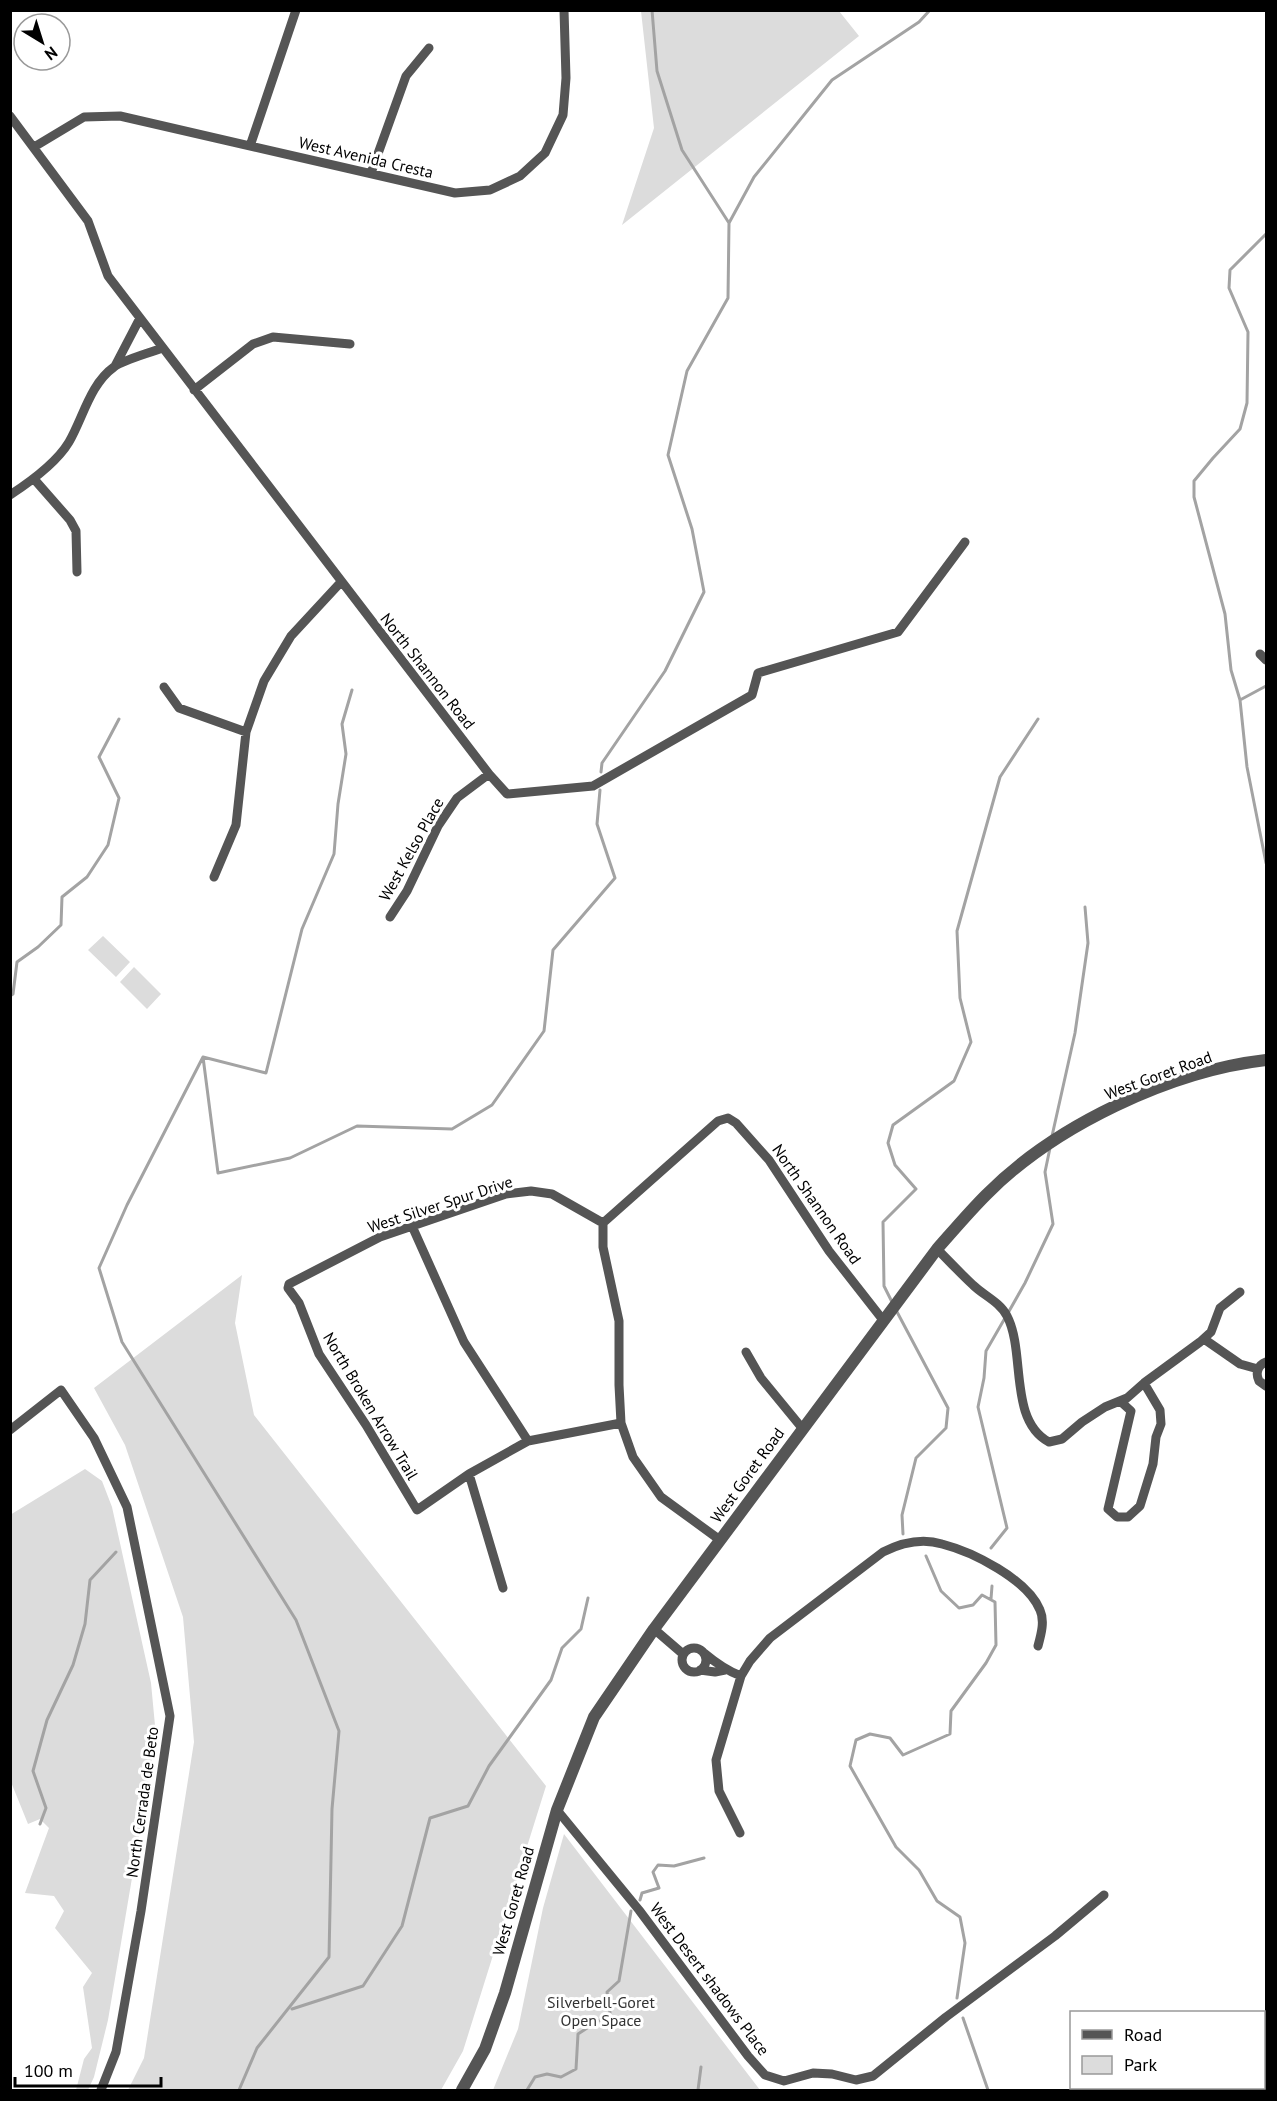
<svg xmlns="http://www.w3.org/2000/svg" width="1277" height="2101" viewBox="0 0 1277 2101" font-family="'PT Sans',sans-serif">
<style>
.green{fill:#dcdcdc}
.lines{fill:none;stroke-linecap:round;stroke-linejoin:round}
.stream{stroke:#a3a3a3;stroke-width:3}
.minor{stroke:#555;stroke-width:9}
.tertiary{stroke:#555;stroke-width:12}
.labels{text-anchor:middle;stroke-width:6;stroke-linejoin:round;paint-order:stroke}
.street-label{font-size:16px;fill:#000;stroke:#fff}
.park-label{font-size:16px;fill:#333;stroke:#fff}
</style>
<rect width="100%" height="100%" fill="#fff"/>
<path class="green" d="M641,11h198l20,25 -237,189 32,-97z
M103,936l27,26 -14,15 -28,-27z
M134,967l27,27 -14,15 -27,-27z
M242,1275l-7,48 19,92 292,371 -83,265 -22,39h-313l16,-32 50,-316 -11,-125 -58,-172 -31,-57z
M85,1469l17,12 10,26 39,176 5,53 -48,284 -14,57 -6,13h-12l8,-31 8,-11 -9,-61 9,-14 -37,-45 9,-17 -10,-15 -29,-3 24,-65 -9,-9 -12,5 -17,-42 -1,-267z
M564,1834l196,256h-267l25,-61 25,-121z"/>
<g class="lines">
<path class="stream" d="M729,223l25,-46 78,-97 87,-58 11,-12
M1266,686l-26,14 7,67 19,96
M1240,700l-9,-30 -6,-56 -31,-117v-16l19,-23 27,-29 7,-26 1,-71 -19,-44 1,-18 36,-36
M601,772l1,-9 63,-92 39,-79 -12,-63 -24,-74 19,-84 41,-73 1,-75 -47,-73 -25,-79 -5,-61
M10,996l3,-2 4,-32 21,-15 23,-22 1,-28 25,-20 21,-32 11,-47 -20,-41 20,-38
M203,1057l63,16 36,-144 32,-75 4,-50 8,-50 -4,-30 10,-34
M1052,1136l23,-103 13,-90 -3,-36
M892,1302l-8,-16 -1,-64 33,-33 -21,-24 -7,-22 5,-18 61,-44 17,-39 -11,-44 -3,-67 43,-154 38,-58
M896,1310l52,98 -2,20 -30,30 -14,57 1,19
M1008,1313l17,-30 28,-59 -8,-52 5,-24
M991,1548l16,-20 -29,-121 6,-29 2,-27 19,-33
M926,1556l15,35 18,17 14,-3 9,-10 13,7 1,43 -10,18 -35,48 -1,23 -47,21 -13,-17 -20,-4 -14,6 -6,26 46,81 23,23 18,31 23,16 5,26 -8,55
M991,1599l1,-13
M40,1824l6,-16 -13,-37 14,-51 26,-55 12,-41 5,-44 26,-28
M640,1900l2,-7 17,-5 -6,-16 5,-7 16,1 30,-8
M292,2009l71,-23 39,-60 28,-108 38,-12 21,-40 62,-86 11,-32 19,-19 7,-31
M963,2018l25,72
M239,2090l18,-42 72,-91 3,-148 7,-78 -43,-111 -174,-278 -23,-74 28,-63 76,-148 15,116 72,-15 67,-32 95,3 40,-24 52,-74 9,-81 62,-72 -18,-54 3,-34
M527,2090l8,-13 12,-3 14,3 15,-8 2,-35 32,-21 -3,-21 12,-11 12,-70
M698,2090l3,-23"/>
<path class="minor" d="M10,116l78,105 20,55 381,498 18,20 86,-8 159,-91 6,-22 140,-41 67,-90
M250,146l46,-136
M34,147l50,-30 36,-1 335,77 35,-3 30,-14 25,-23 18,-38 3,-37 -2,-68
M371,173l35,-97 23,-28
M115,366l25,-48
M194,390l59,-46 20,-7 77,7
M34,479l36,41 6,11 1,41
M10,495c20,-13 47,-33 59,-53 14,-24 21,-58 45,-75 9,-7 36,-14 48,-19
M1260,654l6,6
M164,687l15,21 67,24
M214,877l22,-52 10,-93 18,-51 27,-45 50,-54
M390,917l17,-26 31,-65 19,-28 32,-24
M603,1223l-51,-29 -21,-3 -25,3 -126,43 -91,47 -1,4 11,15 20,51 47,71 51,85 52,-36 59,-33 93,-18
M412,1226l52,116 64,99
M937,1249c12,12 23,24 36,36 10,10 27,17 34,31 19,36 1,104 42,126l13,-3 20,-17 23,-15 22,-9 17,-15 56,-41 11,-10 9,-24 20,-16
M1204,1339l36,25 18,5
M746,1352l15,26 41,50
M1266,1362c-8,3 -11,11 -7,19l7,5
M1120,1401l11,10 -23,98 9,8h11l12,-11 13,-42 3,-27 5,-13 -1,-14 -16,-27
M10,1430l51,-40 33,48 33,69 43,209 -29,195 -25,141 -15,38
M469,1474l34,114
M720,1540l-59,-43 -28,-40 -12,-34 -2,-38v-64l-16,-74v-24l115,-102 10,-3 8,5 33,37 60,91 54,69
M654,1629l29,25
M682 1660a12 12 0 1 1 24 0a12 12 0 1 1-24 0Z
M704,1653c12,10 23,18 37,23
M700,1670l15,2 10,-2
M557,1810l82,100 109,146 17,19 19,6 29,-8 19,1 24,6 17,-4 73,-59 109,-81 49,-41
M740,1833l-21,-42 -3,-31 25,-84 9,-15 20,-23 113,-86c18,-9 39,-14 59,-8 31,8 85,35 98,66 5,11 1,25 -2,36"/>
<path class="tertiary" d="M462,2090l23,-41 20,-56 52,-183 37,-93 60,-88 283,-380c16,-18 32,-37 49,-54 68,-69 184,-124 280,-135"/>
</g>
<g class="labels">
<g class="street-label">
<text transform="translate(366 157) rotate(13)" y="6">West Avenida Cresta</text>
<text transform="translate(428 671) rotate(52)" y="6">North Shannon Road</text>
<text transform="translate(411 849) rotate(-61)" y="6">West Kelso Place</text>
<text transform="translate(1158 1075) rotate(-20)" y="6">West Goret Road</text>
<text transform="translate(440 1204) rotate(-18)" y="6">West Silver Spur Drive</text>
<text transform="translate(817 1204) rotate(55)" y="6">North Shannon Road</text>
<text transform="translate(371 1406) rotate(59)" y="6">North Broken Arrow Trail</text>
<text transform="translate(747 1475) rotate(-54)" y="6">West Goret Road</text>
<text transform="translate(142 1802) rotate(-82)" y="6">North Cerrada de Beto</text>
<text transform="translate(513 1901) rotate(-74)" y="6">West Goret Road</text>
<text transform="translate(710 1979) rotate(53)" y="6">West Desert shadows Place</text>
</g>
<g class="park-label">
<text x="601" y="2008">Silverbell-Goret<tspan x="601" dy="18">Open Space</tspan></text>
</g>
</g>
<rect width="1277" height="2101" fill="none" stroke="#000000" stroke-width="24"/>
<rect x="1070" y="2011" width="195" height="78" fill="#ffffff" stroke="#999999" stroke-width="1.5"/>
<rect x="1082" y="2030" width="30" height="9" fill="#555555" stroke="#999999" stroke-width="1.5"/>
<text x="1124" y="2041" font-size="18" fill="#000000">Road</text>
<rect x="1082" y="2056" width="30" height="18" fill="#dcdcdc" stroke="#999999" stroke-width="1.5"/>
<text x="1124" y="2071" font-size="18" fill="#000000">Park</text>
<g transform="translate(42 42) rotate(142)"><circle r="28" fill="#ffffff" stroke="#999999" stroke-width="1.5"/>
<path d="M0-4.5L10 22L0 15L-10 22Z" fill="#000000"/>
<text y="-9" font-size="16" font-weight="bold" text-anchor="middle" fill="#000000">N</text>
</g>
<path d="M15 2077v9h146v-9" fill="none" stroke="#000000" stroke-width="3"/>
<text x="24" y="2077" font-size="18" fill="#000000" stroke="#ffffff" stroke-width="4.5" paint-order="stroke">100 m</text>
</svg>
